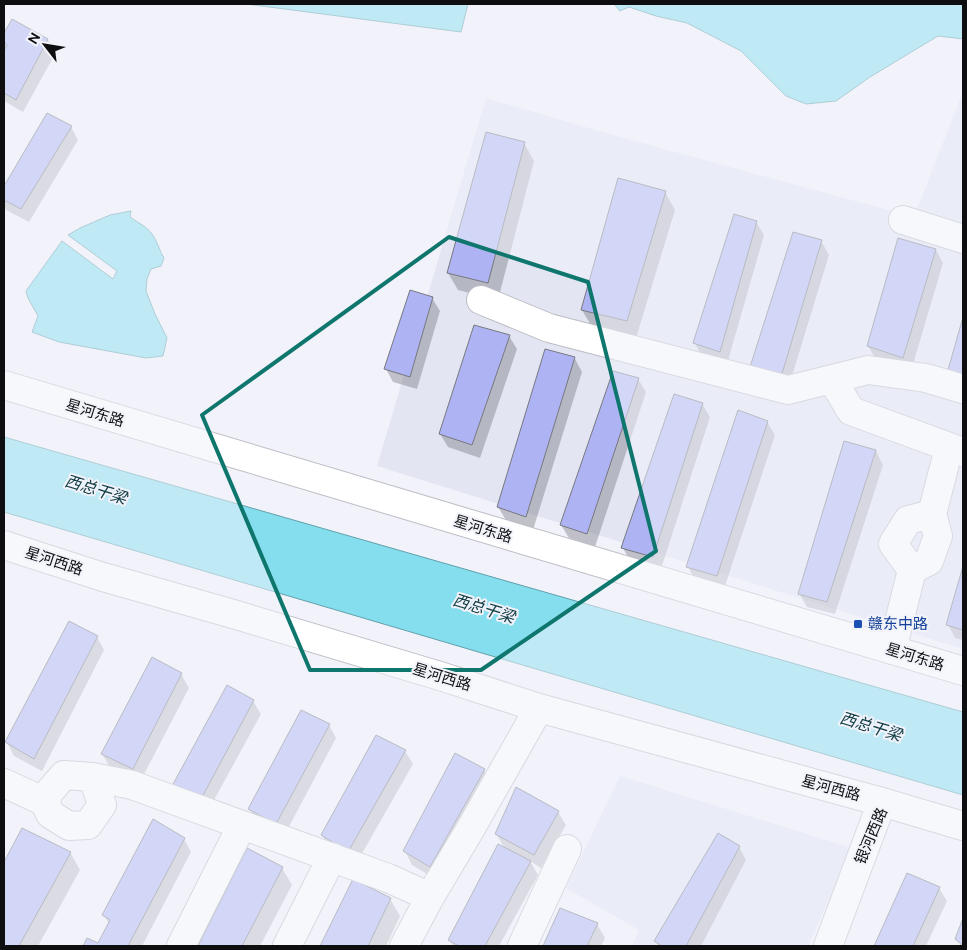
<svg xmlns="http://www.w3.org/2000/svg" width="967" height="950" viewBox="0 0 967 950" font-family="Ubuntu,'Noto Sans SC',sans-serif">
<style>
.built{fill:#e3e5f3}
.water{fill:#84deee;stroke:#61a0ab}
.shadow{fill:#0003}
.building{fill:#aeb4f3;stroke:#77787f}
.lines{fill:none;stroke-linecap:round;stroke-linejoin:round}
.minor-casing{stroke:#bcbdc4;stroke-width:30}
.major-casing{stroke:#bcbdc4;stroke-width:30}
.minor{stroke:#fff;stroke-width:28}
.major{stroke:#fff;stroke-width:28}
.marked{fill:none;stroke:#0f766e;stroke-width:4;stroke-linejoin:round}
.transit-dot{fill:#1a4fb4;stroke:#f1f2fa;stroke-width:2}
.labels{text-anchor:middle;stroke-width:4;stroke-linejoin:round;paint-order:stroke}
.street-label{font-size:15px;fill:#0e0e10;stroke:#f1f2fa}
.transit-label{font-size:15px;fill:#164399;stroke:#f1f2fa;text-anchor:start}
.water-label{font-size:16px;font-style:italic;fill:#103c43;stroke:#f1f2fa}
</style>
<rect width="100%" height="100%" fill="#f1f2fa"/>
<path class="built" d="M961,97l2,1v551l-586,-183 109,-368 123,36 305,83z
M620,776l232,72 -44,98h-176l7,-16 -73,-42z"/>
<path class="water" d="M246,4h222l-7,28z
M614,4h349v35l-25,-3 -68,41 -34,24 -30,3 -20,-8 -45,-45 -54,-28 -31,-7 -27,-9 -9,4z
M131,211l-1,6c10,7 20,11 25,22 4,7 5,13 9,19l-3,8 -10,3 -4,10 -1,12 9,23 12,24 -4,18 -17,2 -87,-16 -27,-10 6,-16 -10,-18 -2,-7 36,-50 51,38 4,-8 -49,-36 12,-7 30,-13z
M4,437l959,275v83l-959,-283z"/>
<path class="shadow" d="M12,21l36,19 7,14 -32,58 -19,-11v-48l2,-5 -2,-4v-9z
M48,115l23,12 7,13 -49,82 -23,-12 -2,-4v-17z
M524,143l10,18 -36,139 -40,-10 -10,-17z
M665,192l10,18 -39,128 -44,-11 -10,-17z
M756,222l8,13 -37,129 -25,-7 -7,-14z
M821,241l8,14 -41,134 -29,-9z
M936,250l7,13 -32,108 -35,-12 -8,-13z
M432,298l8,13 -23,78 -24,-7 -7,-13z
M963,321v64l-6,-2 -7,-13z
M509,336l8,13 -37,109 -32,-11 -8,-13z
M546,351l29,8 7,13 -49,158 -27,-10 -8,-13z
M638,379l8,13 -51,155 -26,-9 -8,-13z
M702,404l8,13 -49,152 -31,-8 -7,-13z
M767,422l8,13 -51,154 -29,-9 -7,-13z
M845,442l31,9 7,14 -48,149 -28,-7 -8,-14z
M963,570v70l-8,-2 -7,-14z
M97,637l7,13 -62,121 -28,-15 -7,-14z
M181,674l8,14 -49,94 -30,-15 -8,-13z
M253,701l8,13 -54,99 -26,-14z
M329,725l7,13 -52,98 -27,-14 -7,-13z
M405,751l8,13 -57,100 -26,-16 -8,-13z
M484,770l8,13 -55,97 -25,-15 -7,-14z
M558,812l8,13 -25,43 -11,-7 8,14 -39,71h-46l-4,-6 56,-91 -9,-16z
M22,829l48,23 10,18 -42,76h-34v-81z
M184,839l7,13 -49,94h-57l3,-7 10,6 11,-21 -5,-9z
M739,847l7,13 -45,86h-42l-3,-5z
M248,850l34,18 10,17 -32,61h-61z
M907,875l32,13 8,13 -21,45h-51z
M353,881l37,18 10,17 -14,30h-64z
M561,910l36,14 8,14 -4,8h-57z"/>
<path class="building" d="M12,19l36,20 -32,61 -12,-7v-42l3,-6 -3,-3v-9z
M47,113l25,13 -51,83 -17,-9v-14z
M486,132l39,10 -37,141 -41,-10z
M618,178l48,13 -39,130 -46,-11z
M734,214l23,7 -37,131 -27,-9z
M793,232l29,8 -41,137 -31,-10z
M898,238l38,11 -33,109 -36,-12z
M410,290l23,7 -23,80 -26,-8z
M963,317v57l-15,-4z
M474,325l36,10 -38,110 -33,-11z
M545,349l30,8 -49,160 -29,-10z
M613,371l26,7 -52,156 -27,-9z
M674,394l29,9 -50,154 -32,-9z
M738,410l30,11 -51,155 -31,-9z
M844,441l32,9 -49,152 -29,-8z
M963,566v64l-17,-5z
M69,621l29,15 -64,123 -29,-17z
M152,657l30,16 -49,96 -32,-15z
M227,685l27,15 -54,101 -28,-15z
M301,710l29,14 -54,100 -28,-15z
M376,735l30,15 -58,102 -27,-17z
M455,753l30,16 -55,98 -27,-16z
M516,787l43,24 -25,44 -39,-21z
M153,819l32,19 -57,108h-45l4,-8 11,5 12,-23 -8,-5z
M22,828l49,24 -52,94h-15v-84z
M718,833l22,13 -54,100h-24l-8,-5z
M498,844l33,17 -46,85h-26l-11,-6z
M247,848l36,19 -41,79h-44z
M907,873l33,14 -27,59h-39z
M353,879l38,19 -23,48h-48z
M560,908l38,15 -11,23h-44z
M963,918v28h-3l1,-2 -6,-5z"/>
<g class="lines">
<defs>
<path id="minor" d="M903,220l60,19
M481,300l68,28 239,62 80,-20 58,8 37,11
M832,379l19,32 112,41
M932,514l6,22 -9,25 -17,9 -19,-26 15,-24z
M932,514l17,-66
M4,545l99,32 130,37 207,62 99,32 343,94 81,24
M892,650l20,-80
M93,777l39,8 256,93 42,19 -26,49
M4,783l41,19 5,12 19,12 19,-1 14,-20 -9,-28 -29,-2 -14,16 -5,11
M430,897l41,-69 68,-120
M181,946l61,-121
M287,946l45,-89
M522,946l45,-97
M828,946l54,-144"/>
<path id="major" d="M4,385l959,286"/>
</defs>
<use href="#minor" class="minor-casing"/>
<use href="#major" class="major-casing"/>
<use href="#minor" class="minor"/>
<use href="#major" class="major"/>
</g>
<path d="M0 0H967V950H0ZM449,237l139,45 68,269 -175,119h-171l-108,-255z" fill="#f1f2fa" fill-opacity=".55" fill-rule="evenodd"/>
<path class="marked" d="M449,237l139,45 68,269 -175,119h-171l-108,-255z"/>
<rect class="transit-dot" x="853" y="619" width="10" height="10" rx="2.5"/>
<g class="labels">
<g class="street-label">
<text transform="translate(95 413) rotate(17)" y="5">星河东路</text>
<text transform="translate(483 529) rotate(17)" y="5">星河东路</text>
<text transform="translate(54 561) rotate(18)" y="5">星河西路</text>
<text transform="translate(915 657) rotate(17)" y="5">星河东路</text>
<text transform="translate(442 677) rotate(17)" y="5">星河西路</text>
<text transform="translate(831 788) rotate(15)" y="5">星河西路</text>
<text transform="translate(871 836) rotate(-67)" y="5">银河西路</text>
</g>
<g class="transit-label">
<text x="868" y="629">赣东中路</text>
</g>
<g class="water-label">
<text transform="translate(96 489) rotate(17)" y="6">西总干梁</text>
<text transform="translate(484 608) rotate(17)" y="6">西总干梁</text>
<text transform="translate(871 726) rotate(17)" y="6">西总干梁</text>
</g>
</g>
<rect width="967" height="950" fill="none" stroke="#0e0e10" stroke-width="10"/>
<g transform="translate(45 45) rotate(301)" stroke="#f1f2fa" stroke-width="4" paint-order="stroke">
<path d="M0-4L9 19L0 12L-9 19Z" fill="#0e0e10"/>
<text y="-8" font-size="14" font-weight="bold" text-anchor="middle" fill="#0e0e10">N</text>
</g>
</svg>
